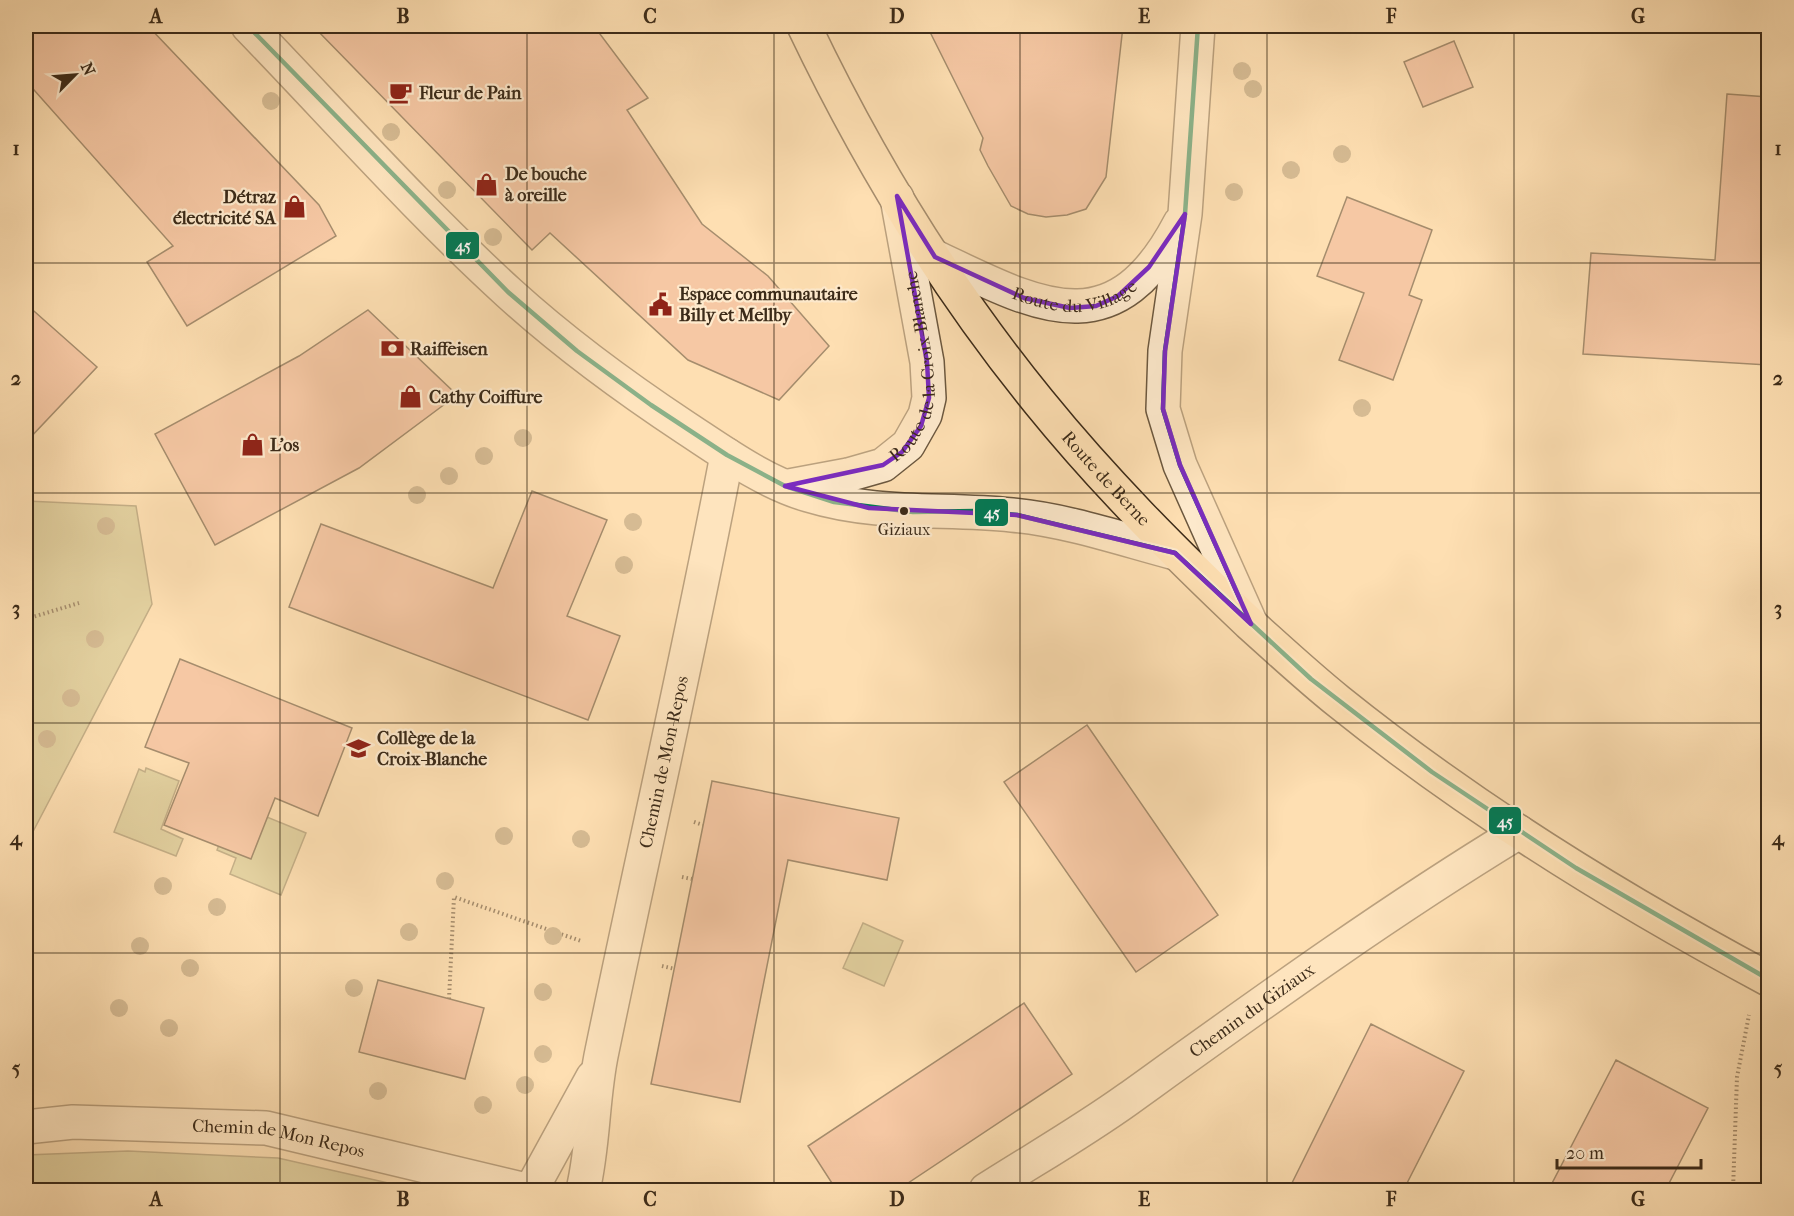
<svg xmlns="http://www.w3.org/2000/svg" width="1794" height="1216" viewBox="0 0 1794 1216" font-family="'IM FELL French Canon',serif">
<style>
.green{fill:#c3c18a;stroke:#807652;stroke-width:1.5}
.building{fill:#edae93;stroke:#3c2b19;stroke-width:1.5}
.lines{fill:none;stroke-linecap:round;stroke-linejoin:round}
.minor-casing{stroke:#6c583f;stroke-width:36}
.major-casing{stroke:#3c2b19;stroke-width:36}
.path{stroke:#3c2b19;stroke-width:4;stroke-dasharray:1.5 3;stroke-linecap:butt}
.minor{stroke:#feeacd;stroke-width:33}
.major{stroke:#fedfb2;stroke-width:33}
.bus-1-casing{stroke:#feeacd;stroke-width:9}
.bus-1{stroke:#007a55;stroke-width:4.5}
.tree{fill:#a6906d}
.marked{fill:none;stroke:#7b2cbf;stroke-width:4.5;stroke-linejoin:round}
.grid{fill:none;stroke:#3c2b19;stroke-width:1.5;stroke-opacity:0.55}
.bus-dot{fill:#3c2b19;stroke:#feeacd;stroke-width:2}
.labels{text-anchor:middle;stroke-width:4.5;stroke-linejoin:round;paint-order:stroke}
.bus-label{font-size:16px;fill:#3c2b19;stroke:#feeacd}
.poi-label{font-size:18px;font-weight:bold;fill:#3c2b19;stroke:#feeacd;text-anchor:start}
.street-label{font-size:18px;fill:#3c2b19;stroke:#feeacd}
.line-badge{stroke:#feeacd;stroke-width:2}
.badge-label{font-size:16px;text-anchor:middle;font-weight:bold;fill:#fff}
.neatline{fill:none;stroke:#3c2b19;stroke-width:2}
.grid-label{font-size:20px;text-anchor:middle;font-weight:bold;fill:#3c2b19}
</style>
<rect width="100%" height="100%" fill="#fedfb2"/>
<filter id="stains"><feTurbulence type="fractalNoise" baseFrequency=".00333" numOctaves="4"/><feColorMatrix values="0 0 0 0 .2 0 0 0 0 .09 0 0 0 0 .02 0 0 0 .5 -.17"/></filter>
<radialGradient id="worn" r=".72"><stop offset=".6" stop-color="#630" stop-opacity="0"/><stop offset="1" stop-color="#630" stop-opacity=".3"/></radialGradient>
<path class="green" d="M26,501l110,5 16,98 -126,241z
M146,768l33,13 -18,48 22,10 -7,17 -62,-24 25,-63 6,3z
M235,804l71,29 -25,62 -51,-21 6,-16 -19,-8z
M863,923l40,18 -19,45 -41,-18z
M128,1151l150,7 141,32h-393v-35z"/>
<path class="building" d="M26,26h122l171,179 17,31 -149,90 -40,-64 26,-16 -147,-165z
M313,26h281l54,72 -21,12 75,114 66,52 61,70 -50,54 -91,-40 -138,-127 -18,17z
M927,26h196l-17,151 -20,32 -19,6 -21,2 -18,-3 -17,-8 -23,-40 -8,-16 3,-12z
M1454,41l19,46 -50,20 -19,-45z
M1727,94l41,3v268l-185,-11 8,-101 124,7z
M1347,197l85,33 -23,65 13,5 -29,80 -54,-20 25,-67 -47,-17z
M26,304l71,63 -71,75z
M368,310l89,85 -98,73 -144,77 -60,-111 144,-78z
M532,491l75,29 -40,96 53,20 -32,84 -299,-113 32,-83 172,64z
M180,659l172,69 -34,88 -43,-18 -24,61 -87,-34 25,-62 -44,-16z
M1087,725l131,190 -82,57 -132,-190z
M712,781l187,37 -12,62 -99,-20 -48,242 -89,-18z
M378,980l106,28 -19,71 -106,-27z
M1024,1003l48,71 -176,117h-59l-29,-45z
M1371,1024l93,47 -61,120h-115z
M1616,1060l92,48 -43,83h-117z"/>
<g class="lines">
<defs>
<g id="minor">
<path d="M248,26c86,89 169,183 261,267 55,50 115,94 177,135 38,25 78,54 122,67 69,21 134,13 204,20 55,5 110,24 163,38"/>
<path d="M1198,26l-13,188 -20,137 -2,58 17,56 71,159"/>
<path id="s1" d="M935,257c102,48 178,94 245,-34"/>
<path id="s2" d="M789,486l59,-11 35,-10 25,-20 17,-30 4,-17 -2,-36 -30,-164"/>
<path id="s3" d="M26,1127l47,-5 193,6 260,62"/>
<path d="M531,1190l62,-113"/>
<path id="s4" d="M583,1190c11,-46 9,-93 19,-139 41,-199 87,-396 125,-596"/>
<path id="s5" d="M986,1190c47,-30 96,-58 142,-91 128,-92 256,-185 391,-267"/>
</g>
<g id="major">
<path id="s6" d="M804,26c63,132 142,262 235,376 64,79 136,151 210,221 29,26 58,53 89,78 133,107 280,198 430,278"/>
</g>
</defs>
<use href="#minor" class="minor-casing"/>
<use href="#major" class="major-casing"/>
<path class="path" d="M26,619l53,-16
M694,822l9,3
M682,877l10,2
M662,966l13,3
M449,999l5,-102 127,44
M1733,1190l4,-113 12,-62"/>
<use href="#minor" class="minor"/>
<use href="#major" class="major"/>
<defs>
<path id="bus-1" d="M248,26l260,266 69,59 74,54 76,50 58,31 49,16 79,10 62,-1 42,4 158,38 136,126 121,93 144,96 192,111
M1198,26l-13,188 -20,137 -2,58 17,56 60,134"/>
</defs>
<use href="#bus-1" class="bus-1-casing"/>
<use href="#bus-1" class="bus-1"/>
</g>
<g class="tree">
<circle cx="1242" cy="71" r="9"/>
<circle cx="1253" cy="89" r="9"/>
<circle cx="271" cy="101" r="9"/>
<circle cx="391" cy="132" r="9"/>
<circle cx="1342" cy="154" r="9"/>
<circle cx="1291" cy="170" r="9"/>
<circle cx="447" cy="190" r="9"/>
<circle cx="1234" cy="192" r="9"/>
<circle cx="493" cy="237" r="9"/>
<circle cx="1362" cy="408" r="9"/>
<circle cx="523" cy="438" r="9"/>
<circle cx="484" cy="456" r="9"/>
<circle cx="449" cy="476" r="9"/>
<circle cx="417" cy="495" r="9"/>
<circle cx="633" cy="522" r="9"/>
<circle cx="106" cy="526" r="9"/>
<circle cx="624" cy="565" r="9"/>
<circle cx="95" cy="639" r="9"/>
<circle cx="71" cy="698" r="9"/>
<circle cx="47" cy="739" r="9"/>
<circle cx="504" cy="836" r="9"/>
<circle cx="581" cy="839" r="9"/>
<circle cx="445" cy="881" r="9"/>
<circle cx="163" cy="886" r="9"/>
<circle cx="217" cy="907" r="9"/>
<circle cx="409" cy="932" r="9"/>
<circle cx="553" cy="936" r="9"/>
<circle cx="140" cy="946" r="9"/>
<circle cx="190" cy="968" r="9"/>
<circle cx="354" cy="988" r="9"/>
<circle cx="543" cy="992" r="9"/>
<circle cx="119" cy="1008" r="9"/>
<circle cx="169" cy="1028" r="9"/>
<circle cx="543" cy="1054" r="9"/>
<circle cx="525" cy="1085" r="9"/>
<circle cx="378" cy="1091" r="9"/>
<circle cx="483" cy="1105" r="9"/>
</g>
<path d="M0 0H1794V1216H0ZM897,196l38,61 89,41 46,10 26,-2 22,-10 31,-29 36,-53 -20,137 -2,58 17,56 71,159 -76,-71 -158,-38 -148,-7 -84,-22 98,-21 19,-13 19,-26 8,-28 -2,-36z" fill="#fedfb2" fill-opacity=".55" fill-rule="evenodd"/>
<path class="marked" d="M897,196l38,61 89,41 46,10 26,-2 22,-10 31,-29 36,-53 -20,137 -2,58 17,56 71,159 -76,-71 -158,-38 -148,-7 -84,-22 98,-21 19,-13 19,-26 8,-28 -2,-36z"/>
<path class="grid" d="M280,26v1164M527,26v1164M774,26v1164M1020,26v1164M1267,26v1164M1514,26v1164M26,263h1742M26,493h1742M26,723h1742M26,953h1742"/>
<defs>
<symbol id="cafe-bare" viewBox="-9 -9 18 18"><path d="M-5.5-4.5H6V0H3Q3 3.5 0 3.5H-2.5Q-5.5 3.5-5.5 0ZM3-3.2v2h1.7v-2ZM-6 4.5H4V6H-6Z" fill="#8f2418" stroke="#feeacd" stroke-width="2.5" paint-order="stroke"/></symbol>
<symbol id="shop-bare" viewBox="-9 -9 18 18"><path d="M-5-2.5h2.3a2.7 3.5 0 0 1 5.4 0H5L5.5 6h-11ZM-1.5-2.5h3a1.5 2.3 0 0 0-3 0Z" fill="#8f2418" stroke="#feeacd" stroke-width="2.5" paint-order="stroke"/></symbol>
<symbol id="civic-bare" viewBox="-9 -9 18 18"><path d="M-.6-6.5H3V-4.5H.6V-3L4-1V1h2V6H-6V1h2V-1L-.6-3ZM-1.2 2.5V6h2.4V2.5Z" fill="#8f2418" stroke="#feeacd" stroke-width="2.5" paint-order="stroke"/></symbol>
<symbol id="bank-bare" viewBox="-9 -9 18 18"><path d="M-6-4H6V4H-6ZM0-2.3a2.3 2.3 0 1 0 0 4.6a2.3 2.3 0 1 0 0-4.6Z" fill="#8f2418" stroke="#feeacd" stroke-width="2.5" paint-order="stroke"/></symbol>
<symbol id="school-bare" viewBox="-9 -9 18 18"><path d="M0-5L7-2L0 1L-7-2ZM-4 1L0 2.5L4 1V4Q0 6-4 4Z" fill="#8f2418" stroke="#feeacd" stroke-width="2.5" paint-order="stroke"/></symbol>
</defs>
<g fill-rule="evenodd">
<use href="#cafe-bare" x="384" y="76" width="33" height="33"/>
<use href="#shop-bare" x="470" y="168" width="33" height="33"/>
<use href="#shop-bare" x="278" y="190" width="33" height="33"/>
<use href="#civic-bare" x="644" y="288" width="33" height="33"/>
<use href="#bank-bare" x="376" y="332" width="33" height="33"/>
<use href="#shop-bare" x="394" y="380" width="33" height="33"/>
<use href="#shop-bare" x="236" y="428" width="33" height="33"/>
<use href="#school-bare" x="342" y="732" width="33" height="33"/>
</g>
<circle class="bus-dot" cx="904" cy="511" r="5"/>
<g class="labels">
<g class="bus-label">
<text x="904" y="535">Giziaux</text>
</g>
<g class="poi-label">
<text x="419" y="99">Fleur de Pain</text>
<text x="505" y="180">De bouche<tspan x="505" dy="21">à oreille</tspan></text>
<text x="276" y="203" text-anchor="end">Détraz<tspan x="276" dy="21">électricité SA</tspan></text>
<text x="679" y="300">Espace communautaire<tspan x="679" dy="21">Billy et Mellby</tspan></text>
<text x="410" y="355">Raiffeisen</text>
<text x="429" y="403">Cathy Coiffure</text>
<text x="270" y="451">L'os</text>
<text x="377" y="744">Collège de la<tspan x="377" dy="21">Croix-Blanche</tspan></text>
</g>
<g class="street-label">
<text dy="6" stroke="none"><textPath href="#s1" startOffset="150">Route du Village</textPath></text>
<text dy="6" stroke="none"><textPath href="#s2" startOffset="208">Route de la Croix-Blanche</textPath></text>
<text dy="6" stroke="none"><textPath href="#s6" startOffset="546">Route de Berne</textPath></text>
<text dy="6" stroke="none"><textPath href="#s4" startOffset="436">Chemin de Mon-Repos</textPath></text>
<text dy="6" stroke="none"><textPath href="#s5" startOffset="321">Chemin du Giziaux</textPath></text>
<text dy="6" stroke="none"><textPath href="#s3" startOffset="254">Chemin de Mon Repos</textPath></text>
</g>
</g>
<g class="line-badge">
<rect x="445" y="231" width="35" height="29" rx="6" fill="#007a55"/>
<rect x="974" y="498" width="35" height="29" rx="6" fill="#007a55"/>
<rect x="1488" y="806" width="34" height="29" rx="6" fill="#007a55"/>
</g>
<g class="badge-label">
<text x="463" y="251">45</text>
<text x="992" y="518">45</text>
<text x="1505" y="827">45</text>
</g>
<rect width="1794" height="1216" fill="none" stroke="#fedfb2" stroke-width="66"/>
<g transform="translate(75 75) rotate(65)" stroke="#feeacd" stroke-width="4.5" paint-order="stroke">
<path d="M0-4.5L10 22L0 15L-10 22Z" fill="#3c2b19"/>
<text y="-9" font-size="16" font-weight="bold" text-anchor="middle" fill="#3c2b19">N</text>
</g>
<path d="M1557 1159v9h144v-9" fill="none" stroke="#3c2b19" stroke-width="3"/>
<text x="1566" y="1159" font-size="18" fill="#3c2b19" stroke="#feeacd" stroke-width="4.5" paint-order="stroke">20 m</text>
<rect x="33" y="33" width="1728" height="1150" class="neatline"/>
<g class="grid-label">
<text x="156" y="23">A</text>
<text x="403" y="23">B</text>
<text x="650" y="23">C</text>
<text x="897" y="23">D</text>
<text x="1144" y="23">E</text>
<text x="1391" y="23">F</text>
<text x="1638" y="23">G</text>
<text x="16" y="155">1</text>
<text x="1778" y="155">1</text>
<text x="16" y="385">2</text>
<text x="1778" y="385">2</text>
<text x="16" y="615">3</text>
<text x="1778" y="615">3</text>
<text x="16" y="845">4</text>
<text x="1778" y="845">4</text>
<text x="16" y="1075">5</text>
<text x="1778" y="1075">5</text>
<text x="156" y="1206">A</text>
<text x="403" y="1206">B</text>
<text x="650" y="1206">C</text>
<text x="897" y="1206">D</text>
<text x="1144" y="1206">E</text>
<text x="1391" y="1206">F</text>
<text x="1638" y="1206">G</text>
</g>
<rect width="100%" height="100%" filter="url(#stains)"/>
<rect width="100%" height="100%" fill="url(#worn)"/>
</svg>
